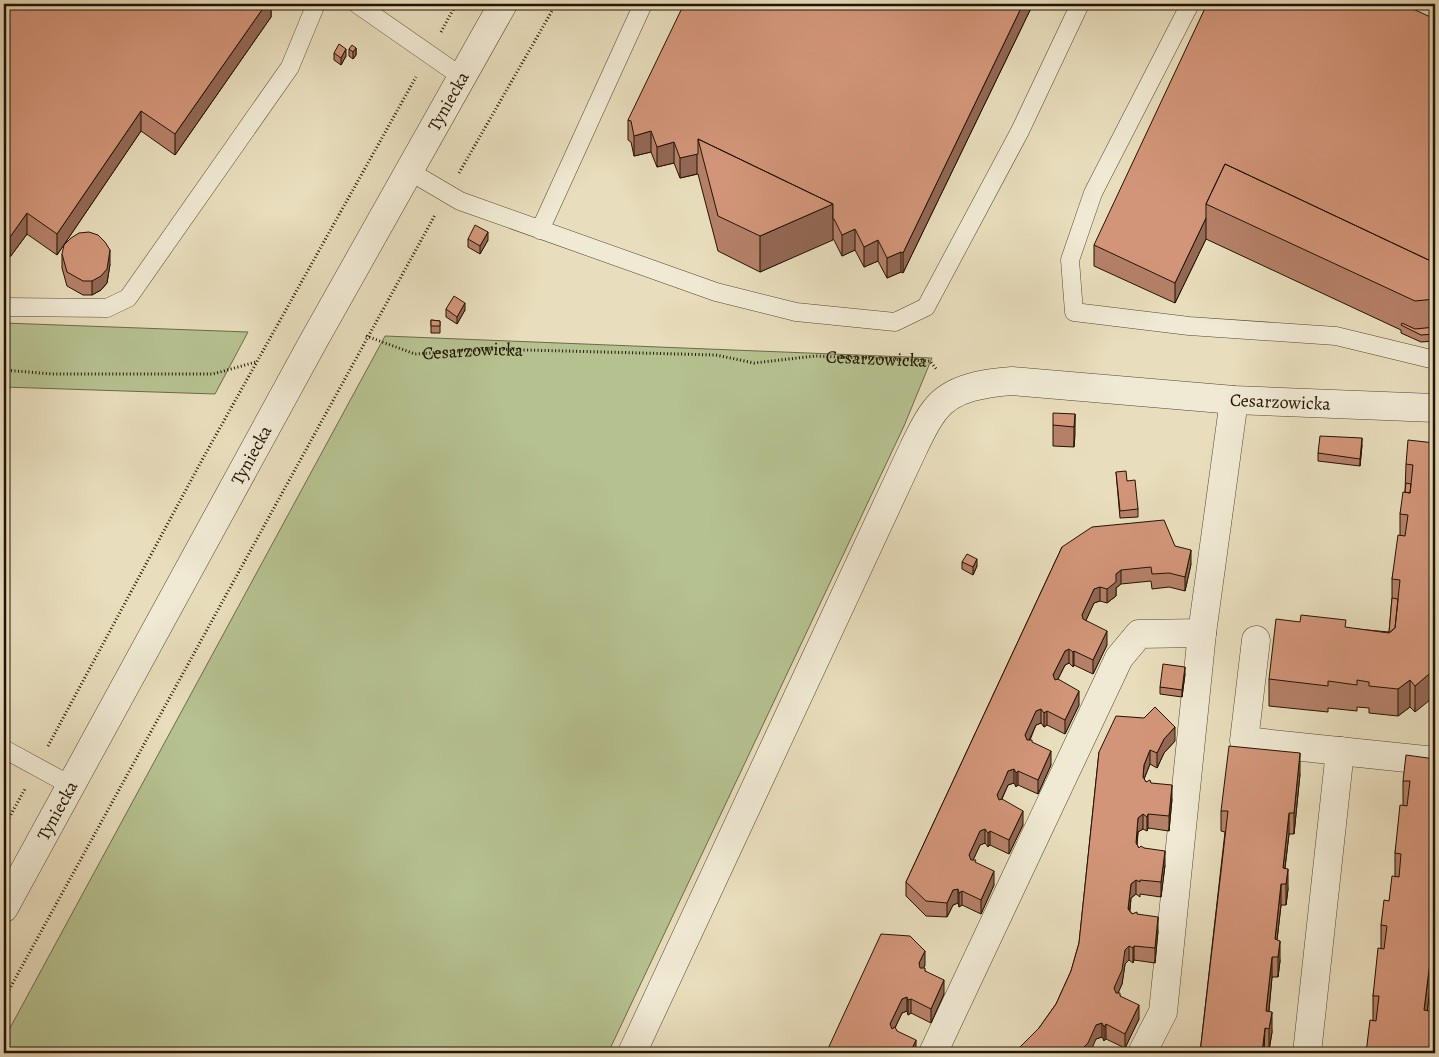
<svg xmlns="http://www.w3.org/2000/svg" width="1439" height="1057" viewBox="0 0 1439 1057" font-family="Alegreya,serif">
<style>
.green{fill:#b6c190;stroke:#6c6a48}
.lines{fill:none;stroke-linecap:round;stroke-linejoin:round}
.lane-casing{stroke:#54462f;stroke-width:19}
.street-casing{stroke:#54462f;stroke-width:29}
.path{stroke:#231300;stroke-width:3;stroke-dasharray:1 2.5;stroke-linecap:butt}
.lane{stroke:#f0e9d3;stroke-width:18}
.street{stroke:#f0e9d3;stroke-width:28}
.wall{fill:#b58068;stroke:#231300}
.shaded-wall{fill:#936855;stroke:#231300}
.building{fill:#d29579;stroke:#231300}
.labels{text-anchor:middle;stroke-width:4;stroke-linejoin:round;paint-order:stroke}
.street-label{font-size:18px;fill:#231300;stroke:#f0e9d3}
</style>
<rect width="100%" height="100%" fill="#e8ddbc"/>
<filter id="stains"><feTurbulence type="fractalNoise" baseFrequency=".004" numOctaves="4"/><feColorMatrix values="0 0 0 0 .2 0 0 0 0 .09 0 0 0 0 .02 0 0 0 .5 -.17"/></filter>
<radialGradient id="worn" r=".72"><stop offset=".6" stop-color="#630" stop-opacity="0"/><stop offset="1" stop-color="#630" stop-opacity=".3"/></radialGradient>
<path class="green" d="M4,323l244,9 -33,62 -211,-7z
M385,336l547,22 -28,68 -296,627h-604v-14z"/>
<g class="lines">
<defs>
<path id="lane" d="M357,4l105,73
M1190,4l-97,189 -23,67 4,52 115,14 147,10 99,24
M409,171l51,30 256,91 80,20 99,10 31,-15 94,-176 60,-127
M540,230l103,-226
M4,307l103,1 21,-10 162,-231 26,-63
M4,749l66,36"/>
<g id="street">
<path d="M1256,640l-12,101 191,20"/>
<path id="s2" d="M4,908l309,-566 190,-338"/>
<path id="s3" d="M632,1053l282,-606c6,-12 12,-26 21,-37 17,-23 51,-27 77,-29l222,19 201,8"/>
<path d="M933,1053l186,-395 20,-24 63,-1 32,-233"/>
<path d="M1142,1053l21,-41 39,-379"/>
<path d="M1307,1053l33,-302"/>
</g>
</defs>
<use href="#lane" class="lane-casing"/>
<use href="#street" class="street-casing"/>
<g class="path">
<path d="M441,32l15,-28"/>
<path d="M459,173l97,-169"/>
<path id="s1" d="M366,336l49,18 74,-5 227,6 38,8 61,-7 115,5 7,9"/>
<path d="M4,370l48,4h161l43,-12"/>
<path d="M48,746l154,-286 214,-383"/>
<path d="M4,827l21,-38"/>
<path d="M4,999l431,-784"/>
</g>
<use href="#lane" class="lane"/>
<use href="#street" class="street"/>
</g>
<path class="wall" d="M4,4h267v13l-96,138 -34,-24 -84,124 -30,-21 -17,23 -6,-4z
M1033,4l-130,269 -2,-1 -14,6 -9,-17 -14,6 -9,-17 -13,6 -8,-16 -1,-1 -73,33 -42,-21 -20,-77 -18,4 -6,-15 -17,4 -6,-15 -17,4 -3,-14 -3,-2v-20z
M1435,19v322l-14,1 -20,-9v-3l-195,-91 -31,64 -81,-37v-21z
M356,48v7l-3,4 -4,-3v-7z
M334,53l12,3 -5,9 -7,-5z
M468,239l20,1 -8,14 -12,-7z
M62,254l48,10 -3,19 -6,7 -9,5h-9l-16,-9 -5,-18z
M446,309l19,1 -8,14 -11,-7z
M431,320l9,1v12h-9z
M1075,414l-1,33 -21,-1v-21z
M1435,443l-20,269 -5,-5 -12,9 -29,-3v-5l-12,-1v4l-29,-3v4l-59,-6v-27l77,-51 43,4 3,-34v-19l8,-44v-21l5,-22 1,-28z
M1362,445l-2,21 -42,-5v-8z
M1116,472l11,9 11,28v8l-18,1z
M1175,546l16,18 -6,27 -16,-4 -17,2 -1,-8 -30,3 -5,4v8l-9,7 -7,-2 -6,2 -8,17 21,25 -14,29 -19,-9 -1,2 -4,-4 -4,2 -7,14 21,26 -14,29 -18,-9 -3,2 -3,-4 -5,2 -6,15 21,25 -13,29 -20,-9 -2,2 -2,-4 -6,2 -6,14 21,26 -14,29 -19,-9 -2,2 -3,-4 -5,2 -7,15 21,25 -13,29 -19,-9 -3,2 -1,-4 -5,2 -6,12 -21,-1 -20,-20v-14l156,-335z
M962,562l15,4 -4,9 -11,-6z
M1185,674l-3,23 -22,-3v-7z
M1175,741l-11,12 -7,15 -7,-4 -6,15 2,3 5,1 21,16 -3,32 -21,-3 -1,3 -4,-2 -5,3 -1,13 2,3h5l21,17 -4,32 -21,-3v3l-4,-3 -5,4 -1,13 2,3h5l21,17 -3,32 -21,-3 -1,3 -4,-3 -4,4 -3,20 -4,9 21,26 -14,29 -19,-9 -2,2 -2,-4 -6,2 -57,-11 17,-24 15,-33 8,-28 20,-191z
M1435,759v222h-4l-4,30 8,42 -62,-32v-25l8,-48v-23l8,-24 6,-25v-23l8,-48v-24z
M1300,774l-6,60h-5l-4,34 3,21 -2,16h-5l-4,35 3,21 -2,16h-6l-3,34 3,21 -3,18 -4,-1 -1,4h-64l25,-221 -4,-1v-20z
M925,965l-2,3 21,26 -13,29 -20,-10 -3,2 -1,-4 -5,2 -7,15 2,3 19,22h-90z"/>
<path class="shaded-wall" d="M266,4h5v13l-96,138v-21z
M1023,4h10l-130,269v-20z
M356,48v7l-3,4v-7z
M346,49v7l-5,9v-7z
M141,111v20l-84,124v-21z
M651,131v21l-17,4v-20z
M674,142v21l-17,4v-20z
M697,153v21l-17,4v-20z
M833,204v36l-73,32v-36z
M27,213v21l-17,23v-20z
M1206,218v21l-31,64v-20z
M855,229v21l-13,6v-21z
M488,232v8l-8,14v-8z
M878,240v21l-14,6v-20z
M110,250v14l-3,19 -6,7 -9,5v-14z
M901,252v20l-14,6v-20z
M465,303v7l-8,14v-7z
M1075,414v21l-1,12v-20z
M1362,438v7l-2,21v-7z
M1191,550v14l-6,27v-14z
M977,559v7l-4,9v-8z
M1121,570v14l-5,4v8l-9,7v-14l9,-15z
M1100,587v14l-6,2 -12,26v-14l12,-26z
M1107,631v14l-14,29v-14z
M1069,649v14l-4,2 -12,24v-14l12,-24z
M1074,651v14l-1,2v-15z
M1185,667v7l-3,23v-7z
M1435,669v27l-20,16v-26z
M1410,680v27l-12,9v-27z
M1079,691v14l-14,29v-14z
M1041,709v14l-5,2 -11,24v-14l11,-24z
M1047,711v14l-3,2v-14z
M1175,727v14l-11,12 -7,15v-15l7,-14z
M1150,750v14l-6,15 -1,-2 1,-12z
M1051,751v14l-13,29v-14z
M1300,753v21l-6,60v-21z
M1014,769v14l-6,2 -11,24v-14l11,-24z
M1018,771v14l-2,2v-14z
M1172,785v14l-3,32v-15z
M1023,811v14l-14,29v-14z
M1289,813v21l-6,50v-16z
M1143,814v15l-5,3 -2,25v-14l2,-25z
M1148,814v14l-1,3v-14z
M985,829v14l-5,2 -11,24v-14l11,-24z
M990,831v14l-2,2v-14z
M1165,851v14l-4,32v-15z
M1288,869v20l-2,16v-21z
M994,871v14l-13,29v-14z
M1136,880v14l-5,4 -3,25v-14l3,-25z
M1281,884v21l-6,52v-18z
M958,889v14l-5,2 -6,12v-14l6,-13z
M962,891v14l-3,2v-14z
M1158,917v14l-3,32v-15z
M1435,917v26l-3,-3z
M1280,941v20l-2,16v-20z
M1129,946v14l-4,4 -3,20 -8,18v-14l11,-38z
M1134,946v14l-1,3v-15z
M925,951v14l-6,13v-15z
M1431,954v27l-7,56v-27z
M1272,957v20l-5,52 -1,-18z
M944,980v14l-13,29v-14z
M907,997v14l-5,2 -12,25v-14l12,-25z
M911,999v14l-3,2v-15z
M1139,1005v14l-14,29v-14z
M1272,1012v20l-3,18v-21z
M1102,1023v14l-6,2 -6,14h-12l18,-28z
M1106,1024v15l-2,2v-14z
M1265,1028l-1,25h-2z
M1435,1037v16h-1z
M916,1040v13h-6z"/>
<path class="building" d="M4,4h262l-91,130 -34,-23 -84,123 -30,-21 -17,24 -6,-5z
M684,4h339l-120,249 -2,-1 -14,6 -9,-18 -14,7 -9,-18 -13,6 -8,-16h-1v-15l-135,-65v15l-18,4 -6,-16 -17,5 -6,-16 -17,5 -3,-15 -3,-1z
M1207,4h195l33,15v244l-210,-99 -19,40v14l-31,65 -81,-38z
M339,44l7,5 -5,9 -7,-5z
M352,45l4,3 -3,4 -4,-3z
M698,139l135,65 -73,32 -42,-20z
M1225,164l210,99v36l-20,2 -209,-97z
M475,225l13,7 -8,14 -12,-7z
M89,232l9,3 7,7 5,8 -3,19 -6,7 -9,5h-9l-16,-9 -5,-18 2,-9 7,-7 8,-5z
M454,296l11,7 -8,14 -11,-8z
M431,320l9,1v5h-9z
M1402,323l13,6 20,-2v-1v8l-14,1 -20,-10z
M1053,413l22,1 -1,13 -21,-2z
M1320,436l42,2 -2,21 -42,-6z
M1408,440l27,3v226l-20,17 -5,-6 -12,9 -29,-3v-4l-12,-2v5l-29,-4v5l-59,-7 7,-60 24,3 1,-7 45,5 -1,7 44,6 6,-5 5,-48 -8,-1 6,-44 7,1 3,-21 -8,-1 3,-22 7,1 3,-28 -7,-1z
M1126,471l1,10 8,-1 3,29 -18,2 -4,-39z
M1406,483l5,1 -1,9 -5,-1z
M1164,520l11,26 16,4 -6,27 -16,-4 -17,1 -1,-7 -30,3 -5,4v8l-9,7 -7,-2 -6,2 -12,26 1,4 24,12 -14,29 -19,-9 -1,1 -4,-3 -4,2 -12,24 2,5 3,-1 21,12 -14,29 -18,-9 -3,2 -3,-4 -5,2 -11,24 2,5h5v2l19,9 -13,29 -20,-9 -2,2 -2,-4 -6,2 -5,12 -6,12 2,5 3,-1 21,12 -14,29 -19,-9 -2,2 -3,-4 -5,2 -11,24 2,5h5l-1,2 19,9 -13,29 -19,-9 -3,2 -1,-4 -5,1 -6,13 -21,-2 -20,-19 156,-335 30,-20z
M967,554l10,5 -4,8 -11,-5z
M1392,598l6,1 -3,29 -6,5z
M1163,664l22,3 -3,23 -22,-3z
M1155,707l20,20 -11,12 -7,14 -7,-3 -6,15 -1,12 3,5 4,-2 1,3 21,2 -3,31 -21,-2 -1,3 -4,-3 -5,4 -2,25 3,5 2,-2 3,2 21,3 -4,31 -21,-2v2l-4,-2 -5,4 -3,25 4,5 5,-2v2l21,3 -3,31 -21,-2 -1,2 -4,-2 -4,4 -3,20 -8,18 2,5h4v3l19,9 -14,29 -19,-10 -2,3 -2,-4 -6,2 -8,18 -10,10h-64l25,-25 17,-24 15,-33 8,-28 20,-191 17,-36 28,2z
M1229,746l71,7 -6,60h-5l-6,55 5,1 -2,15h-5l-6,55 5,2 -2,16h-6l-6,54 6,1 -3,17 -4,-1 -3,25h-62l28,-242h-7z
M1406,755l29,4v158l-3,23h3v15l-4,-1 -7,56 11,2v25l-1,16h-68l4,-33 6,1 3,-25h-6l5,-48 6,1 3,-23 -6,-1 3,-25 5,1 3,-25 7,1 2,-23 -6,-1 5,-48 7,1 3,-25h-7z
M881,934l29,2 15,15 -6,12 1,5h5v3l19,9 -13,29 -20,-10 -3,1 -1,-3 -5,2 -12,25 2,5 3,-2 2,4 19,9 -6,13h-84z"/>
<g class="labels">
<g class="street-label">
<text dy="6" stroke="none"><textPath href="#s2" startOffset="921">Tyniecka</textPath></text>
<text dy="6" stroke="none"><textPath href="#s1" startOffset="110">Cesarzowicka</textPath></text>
<text dy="6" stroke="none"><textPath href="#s1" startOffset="515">Cesarzowicka</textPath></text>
<text dy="6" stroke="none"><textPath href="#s3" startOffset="1065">Cesarzowicka</textPath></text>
<text dy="6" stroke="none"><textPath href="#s2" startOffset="516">Tyniecka</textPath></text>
<text dy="6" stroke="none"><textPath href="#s2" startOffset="111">Tyniecka</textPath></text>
</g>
</g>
<rect width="1439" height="1057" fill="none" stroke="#e8ddbc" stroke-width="20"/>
<rect x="5" y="5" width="1429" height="1047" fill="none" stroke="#231300" stroke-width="2.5"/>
<rect x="10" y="10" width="1419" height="1037" fill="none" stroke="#231300"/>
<rect width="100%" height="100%" filter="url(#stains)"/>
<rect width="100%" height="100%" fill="url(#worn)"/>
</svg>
